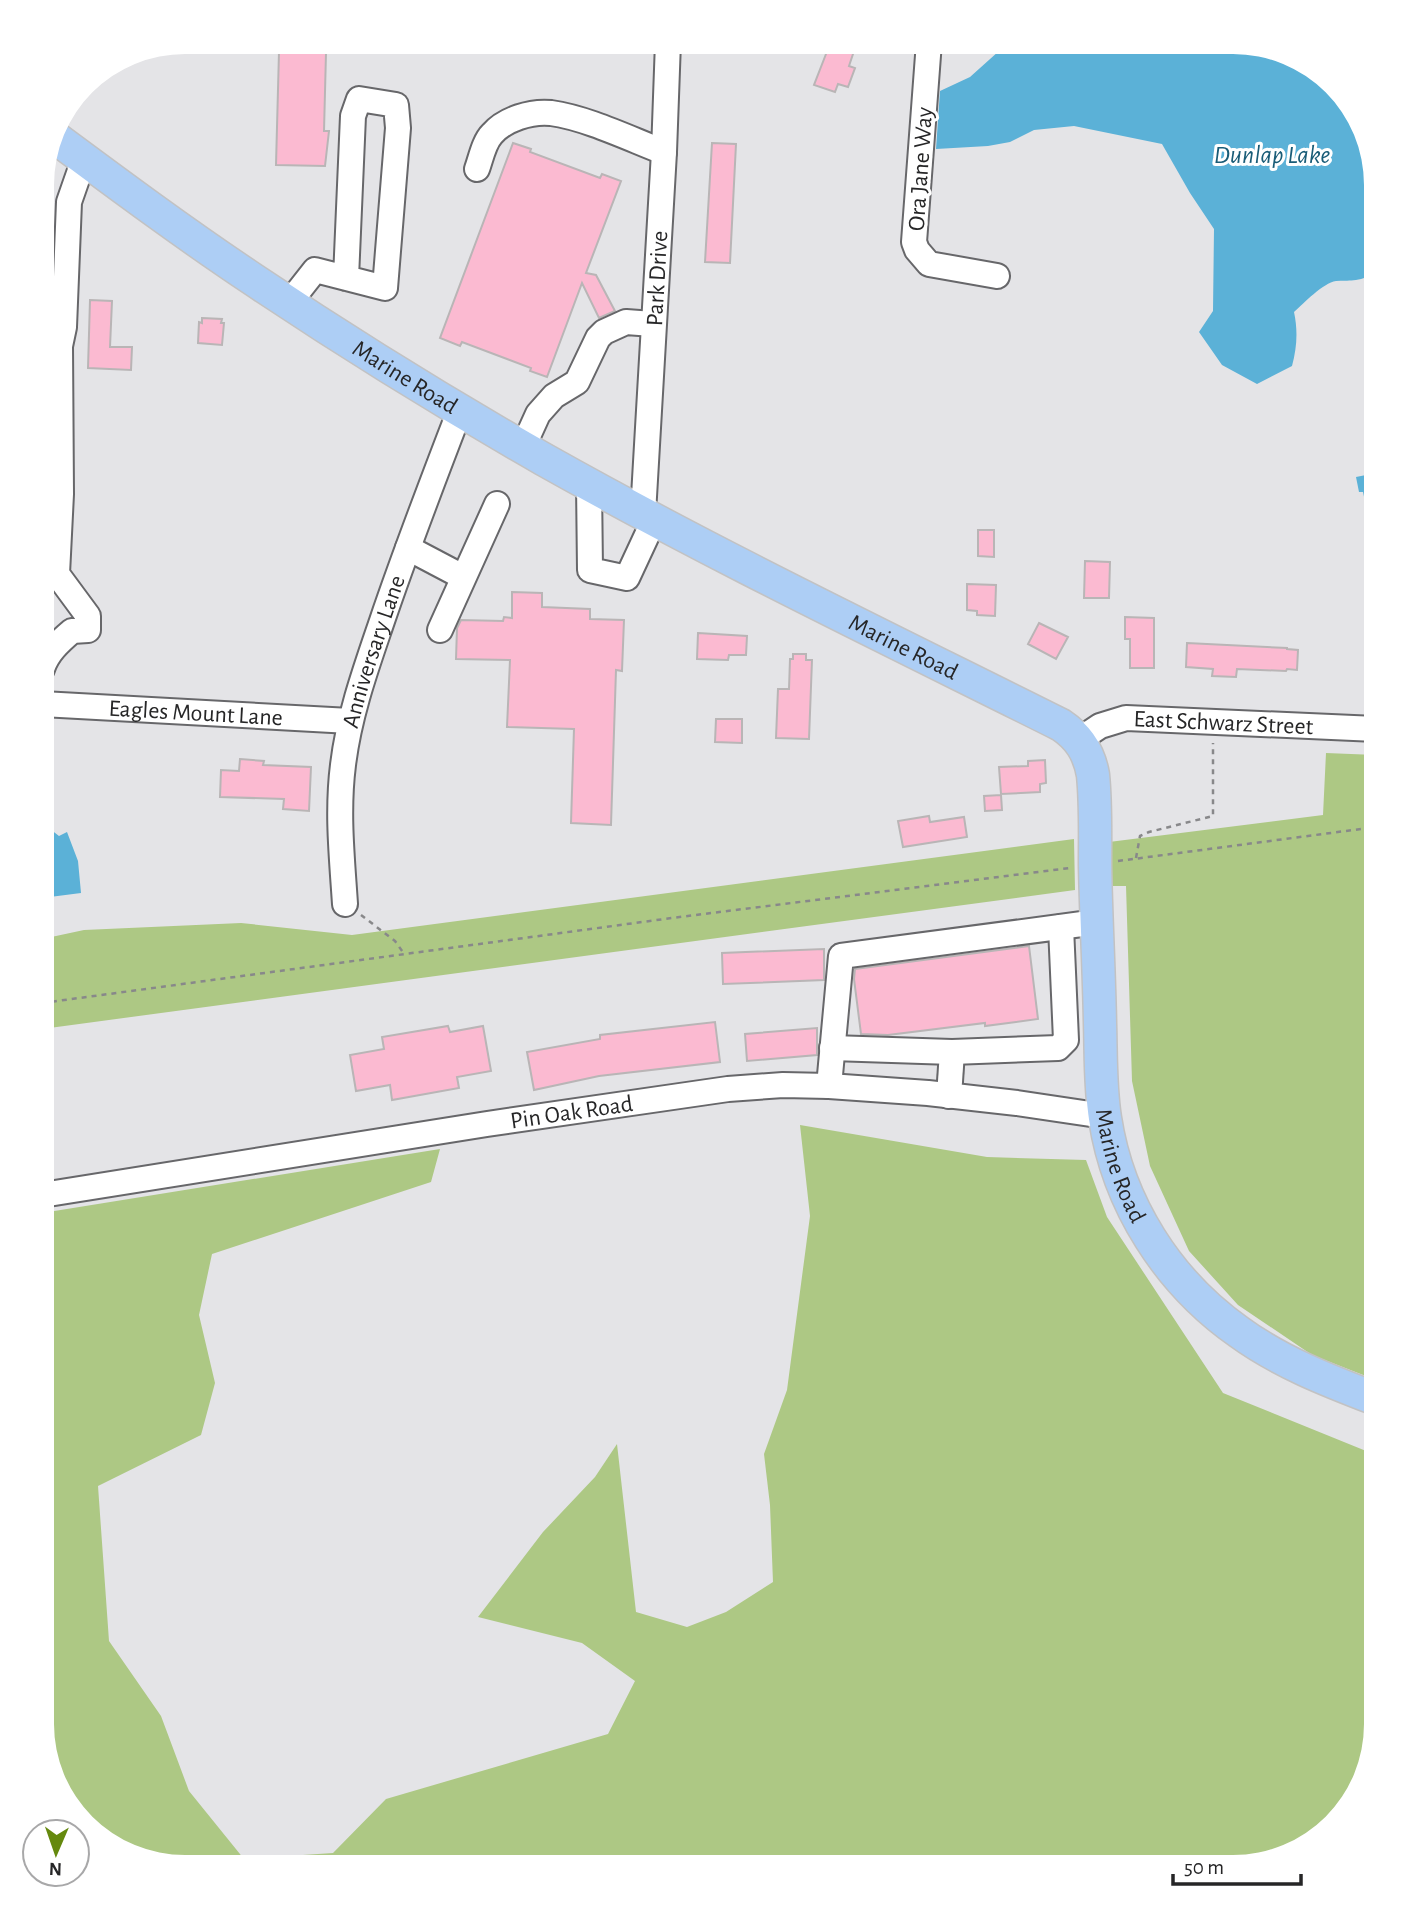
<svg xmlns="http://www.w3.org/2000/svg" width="1418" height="1909" viewBox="0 0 1418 1909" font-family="'Alegreya Sans',sans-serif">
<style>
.green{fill:#adc884}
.water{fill:#5bb1d7}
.building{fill:#fbbad1;stroke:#b9b5b6;stroke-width:2}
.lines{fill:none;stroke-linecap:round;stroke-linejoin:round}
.minor-casing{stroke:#67676a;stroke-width:28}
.major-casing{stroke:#c2c2c3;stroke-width:35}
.path{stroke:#88888a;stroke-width:2.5;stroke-dasharray:5 5;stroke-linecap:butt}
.minor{stroke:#fff;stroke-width:24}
.major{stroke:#adcef5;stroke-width:32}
.labels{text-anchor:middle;stroke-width:6;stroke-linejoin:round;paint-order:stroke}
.street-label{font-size:24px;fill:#262627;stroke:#fff}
.water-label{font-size:26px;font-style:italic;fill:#195c77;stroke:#fff}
</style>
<rect width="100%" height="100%" fill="#e4e4e7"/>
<path class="green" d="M1326,753l50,2v625l-64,-25 -74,-50 -49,-54 -39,-85 -18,-85 -6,-195h-14l-3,-44 214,-27z
M1074,839l1,51 -1033,139v-90l42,-9 157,-7 111,12z
M800,1125l187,32 99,3 21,57 116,176 153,62v269l-19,71 -45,48 -79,24h-1048l-71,-19 -48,-45 -24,-79v-511l398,-64 -9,33 -219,72 -13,61 16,68 -14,52 -103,51 11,155 52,75 28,75 55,68 89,-6 53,-54 222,-65 27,-53 -53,-38 -104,-26 65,-85 52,-55 22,-33 19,168 51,15 39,-15 47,-30 -3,-77 -6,-51 23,-64 23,-174z"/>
<path class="water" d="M1009,42h233l62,19 48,45 20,66 4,24v42l-12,40c-12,4 -18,2 -28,3 -13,2 -32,22 -42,31 4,19 3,35 -2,54l-35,18 -35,-19 -23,-33 14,-21 1,-82 -24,-36 -28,-49 -88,-18 -40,4 -24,12 -22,4 -52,3 4,-58 30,-14z
M1376,473v36l-9,2 -4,-19h-4l-3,-15z
M42,812l8,17 9,7 8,-4 11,29 3,32 -39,5z"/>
<path class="building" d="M817,42h40l-8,24 6,2 -7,19 -10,-3 -3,8 -21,-7 12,-31z
M279,52l47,1 -2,78h5l-4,35 -49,-1z
M513,143l18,6 -1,3 70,26 2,-4 19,7 -35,92 10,2 19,36 -16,7 -17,-35 -35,94 -17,-6 1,-3 -69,-26 -2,4 -20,-8z
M712,143l24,1 -6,119 -25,-1z
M90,300l22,1 -2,46h22l-1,23 -43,-2z
M202,318l20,1 -1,4h3l-2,22 -24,-2 1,-21 3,1z
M978,530h16v27l-16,-1z
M1085,561l25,1 -1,36h-25z
M967,584l29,1 -1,31 -18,-1v-4l-10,-1z
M512,592l30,1v14l48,2v10l34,1 -2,51 -6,-1 -5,155 -40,-2 3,-94 -67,-2 3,-67 -54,-1 1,-31 4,-8 42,1 1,-4 8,1z
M1125,617l29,1v50h-24v-29h-5z
M1039,623l29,14 -12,22 -28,-15z
M698,633l49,3 -1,19h-17l-1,5 -31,-1z
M1187,643l100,5v1l11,1 -1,20 -10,-1 -1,2 -49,-2 -1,8 -24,-1 1,-7 -27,-2z
M793,654h13v6h6l-3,79 -33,-1 2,-49h11l1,-30h3z
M716,719h26v24l-27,-1z
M240,759l24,2 -1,4 48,2 -2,44 -26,-2 1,-10 -64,-2 1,-27 18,1z
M1045,760l1,23 -6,1v8l-39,2 -2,-27 29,-1v-5z
M1001,795l1,15 -17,1 -1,-15z
M929,816l1,6 34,-5 3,20 -64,10 -5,-26z
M1029,946l9,73 -53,7v-3l-97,12 -27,-1 -7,-55 1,-10z
M824,949v31l-101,4 -1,-31z
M715,1022l5,40 -121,14 -65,14 -7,-38 73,-13v-4z
M448,1026l2,6 33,-6 8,45 -34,6 2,11 -67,12 -2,-15 -34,6 -6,-36 34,-6 -2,-12z
M817,1028v27l-70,6 -2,-27z"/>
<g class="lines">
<defs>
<g id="minor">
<path d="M929,42l-15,200 3,8 12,14 68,12"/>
<path d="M477,169c4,-11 7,-27 15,-35 13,-15 39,-23 59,-21 36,5 79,26 113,39"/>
<path d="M289,303l26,-33 70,18 13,-160 -2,-23 -37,-6 -6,17 -7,162"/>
<path d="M523,447l15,-33 16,-18 23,-14 21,-44 6,-6 22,-10 27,2"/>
<path d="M589,484l1,86 37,8 27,-58"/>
<path id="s1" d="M643,514l21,-362 4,-110"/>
<path d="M408,548l55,29"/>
<path d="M440,630l57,-126"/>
<path d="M42,669c5,-16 17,-27 30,-38l16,-1v-14l-31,-42 4,-80 -1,-148 4,-19 5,-125 15,-43"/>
<path id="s2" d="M42,704l308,17"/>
<path id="s3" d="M1079,740l21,-14 26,-8 250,11"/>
<path id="s4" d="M345,904c-3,-46 -8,-92 -2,-139 6,-50 23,-97 39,-144 24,-71 51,-141 78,-211"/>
<path d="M832,1048l120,4 106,-4 8,-8 -5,-113"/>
<path d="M829,1086l12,-130 256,-34"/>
<path d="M949,1096l3,-44"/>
<path id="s5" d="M42,1195l445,-71 241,-35 55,-4 46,1 99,7 89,10 87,13"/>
</g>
<g id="major">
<path id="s6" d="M53,136c66,49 132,98 201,144 94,63 191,123 289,179 169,95 344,179 518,266 18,12 28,27 32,50 3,30 2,60 2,90 1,52 4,105 5,158 1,32 0,63 5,95 13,86 63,164 134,214 41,30 90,49 137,67"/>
</g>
</defs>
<use href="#minor" class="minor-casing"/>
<use href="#major" class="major-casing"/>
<path class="path" d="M1136,858l4,-22 9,-4 64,-16v-73
M1118,861l258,-34
M361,915l34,26 10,14
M42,1003l630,-85 398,-50"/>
<use href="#minor" class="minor"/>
<use href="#major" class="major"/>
</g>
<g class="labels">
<g class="street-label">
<text transform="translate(920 169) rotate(-86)" y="8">Ora Jane Way</text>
<text dy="8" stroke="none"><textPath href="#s1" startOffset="236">Park Drive</textPath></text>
<text dy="8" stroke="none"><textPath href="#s6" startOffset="427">Marine Road</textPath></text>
<text dy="8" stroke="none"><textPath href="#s6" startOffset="994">Marine Road</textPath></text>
<text dy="8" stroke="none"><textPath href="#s4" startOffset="257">Anniversary Lane</textPath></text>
<text dy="8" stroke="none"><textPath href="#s2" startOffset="154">Eagles Mount Lane</textPath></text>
<text dy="8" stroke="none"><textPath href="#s3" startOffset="150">East Schwarz Street</textPath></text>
<text dy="8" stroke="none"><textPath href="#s5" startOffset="536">Pin Oak Road</textPath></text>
<text dy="8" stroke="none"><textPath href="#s6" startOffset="1624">Marine Road</textPath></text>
</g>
<g class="water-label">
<text x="1272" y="163">Dunlap Lake</text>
</g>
</g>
<path d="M0 0H1418V1909H0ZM185 54H1233A131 131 0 0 1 1364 185V1724A131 131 0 0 1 1233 1855H185A131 131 0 0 1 54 1724V185A131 131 0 0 1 185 54Z" fill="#fff" fill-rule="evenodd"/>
<g transform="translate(56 1853) rotate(182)"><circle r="33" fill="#ffffff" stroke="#a8a8a9" stroke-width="2"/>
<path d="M0-5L12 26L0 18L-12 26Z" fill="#65890e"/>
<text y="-10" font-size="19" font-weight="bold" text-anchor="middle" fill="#262627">N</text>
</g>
<path d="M1173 1874v10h128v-10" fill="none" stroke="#262627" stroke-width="3.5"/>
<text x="1184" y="1874" font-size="21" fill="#262627" stroke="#ffffff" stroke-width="5" paint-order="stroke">50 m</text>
</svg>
